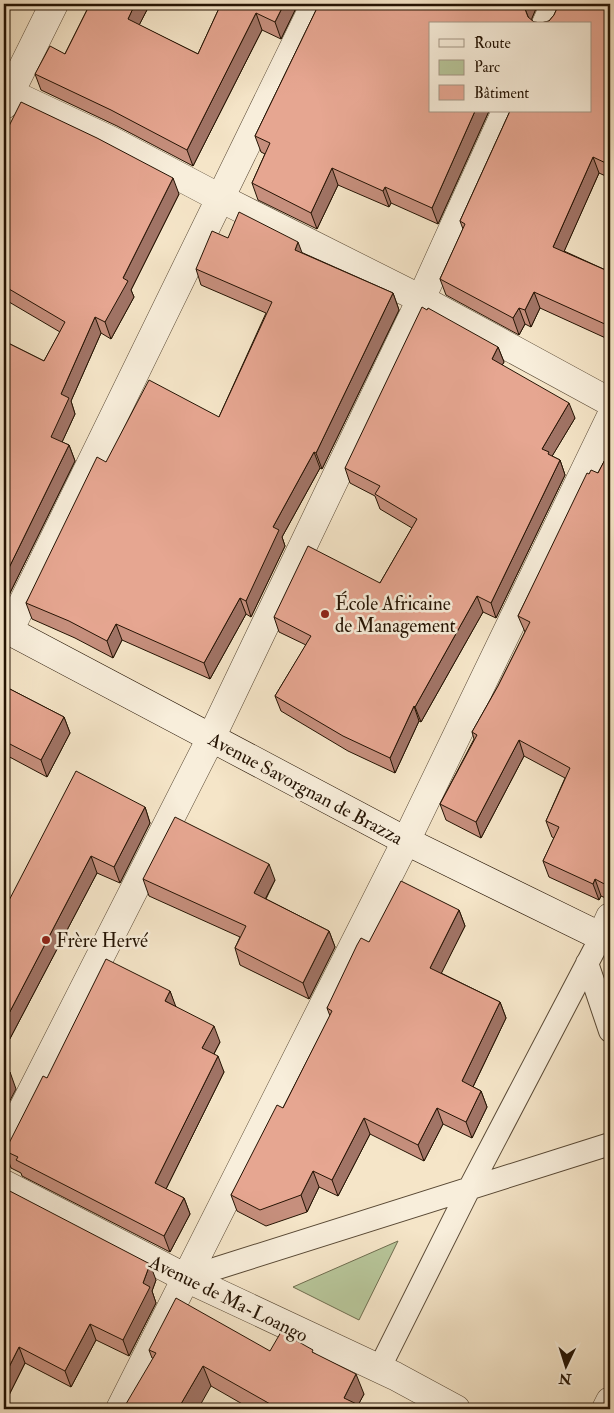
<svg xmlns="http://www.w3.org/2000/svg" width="614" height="1413" viewBox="0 0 614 1413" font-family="'IM FELL Double Pica',serif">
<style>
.green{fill:#b7c599;stroke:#6e6c4e}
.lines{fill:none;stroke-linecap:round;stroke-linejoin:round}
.lane-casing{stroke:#584834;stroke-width:24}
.street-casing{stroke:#584834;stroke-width:29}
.secondary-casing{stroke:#241303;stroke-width:29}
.lane{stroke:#f8eedb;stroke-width:22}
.street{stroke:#f8eedb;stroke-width:28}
.secondary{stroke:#f8eedb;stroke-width:28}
.wall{fill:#c68f7d;stroke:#241303}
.shaded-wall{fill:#a17466;stroke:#241303}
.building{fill:#e6a691;stroke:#241303}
.poi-dot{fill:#8f2418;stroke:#f8eedb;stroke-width:2}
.labels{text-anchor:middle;stroke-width:5;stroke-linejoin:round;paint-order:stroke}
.poi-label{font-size:19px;fill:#241303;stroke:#f8eedb;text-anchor:start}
.street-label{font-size:19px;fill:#241303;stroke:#f8eedb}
</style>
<rect width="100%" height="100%" fill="#f5e5c8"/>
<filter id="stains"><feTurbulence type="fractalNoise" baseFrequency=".004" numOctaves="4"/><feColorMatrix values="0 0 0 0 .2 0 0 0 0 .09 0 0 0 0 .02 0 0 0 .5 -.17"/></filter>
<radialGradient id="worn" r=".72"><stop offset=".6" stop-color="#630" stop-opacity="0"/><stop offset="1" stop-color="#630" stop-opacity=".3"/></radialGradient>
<path class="green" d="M398,1241l-39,79 -66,-33z"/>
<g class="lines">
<defs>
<path id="lane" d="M587,963l23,68
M186,1278l424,-134
M379,1369l90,-180 132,-252"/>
<path id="street" d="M546,24l9,-20
M10,93l100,47 110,58 201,101 189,103
M4,105l50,-101
M9,631l306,-627
M601,937l9,-20
M4,1146l207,-408 210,-439 85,-188
M4,1184l182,94 209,98 61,33
M120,1409l286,-568 204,-423
M606,1409l4,-8"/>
<path id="secondary" d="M4,628l402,213 204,100"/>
</defs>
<use href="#lane" class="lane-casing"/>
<use href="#street" class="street-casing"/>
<use href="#secondary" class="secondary-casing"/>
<use href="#lane" class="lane"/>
<use href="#street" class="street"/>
<use href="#secondary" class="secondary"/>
</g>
<path class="wall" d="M90,4h60l-11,21 59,29 23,-50h77l-17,35 -19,-9 -69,136 -76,-40 -76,-36 -6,-16 30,-20z
M319,4h219l-7,16 3,2 7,1 8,-2 5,-6 5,-11h51v174l-11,-5 -35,78 46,21v68l-70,-32 -9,19 -6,-3 -6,11 -73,-40 -6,-16 23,-50 -3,-8 50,-110h80v-87h-160v87h59l-51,113 -47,-21 -2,4 -51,-22 -21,44 -59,-29 -6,-17 13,-29 -4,-2 -6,-16z
M4,136l175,58 -48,96 3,7 -23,42 -10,-6 -30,68 4,13 -13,28 7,3 6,16 -67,136 -4,-2v-254l40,20 16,-29 -56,-33z
M228,238l75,15 90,40 6,17 -77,159 -2,-1 -38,69 3,9 -34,71 -5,-3 -36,65 -88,-39 -9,18 -38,-20 -43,-19 -6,-16 80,-141 113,-45 47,-104 -65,-28 -5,-16z
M498,347l6,15 -2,3 73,53 -23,38 8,4 5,15 -69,143 -13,-6 -62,110 -2,-1 -24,52 -47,-22 -67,-40 -6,-15 31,-51 -27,-13 -5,-15 106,-34 32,-55 -32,-19 -5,-13 -25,-13 -5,-15z
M610,450v450l-9,-4 -2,4 -50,-23 -6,-16 11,-23 -2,-1 -6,-16 19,-43 -41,-22 -43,82 -35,-18 -6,-16 34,-65 -2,-7 26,-46 27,-54 -7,-16 71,-142 9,-1z
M4,686l60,31 6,16 -23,44 -43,-23z
M145,807l5,16 -30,60 -23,-10 -93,177v-140z
M143,879l132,1 -9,19 63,32 6,16 -26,52 -69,-34 -5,-17 5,-11 -91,-41z
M459,910l6,16 -24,47 59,29 6,16 -33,69 8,4 6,16 -15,31 -29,-14 -19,37 -54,-27 -32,62 -19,-9 -12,25 -41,14 -29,-15 -6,-16 52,-87 47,-92 -3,-8 42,-66z
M170,991l5,15 45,36 -6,12 10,18 -58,117 18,9 6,16 -20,38 -148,-76 -1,-3 -10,-5 -6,-17 42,-73z
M4,1188l152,92 -4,11 4,12 -27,53 -33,-16 -25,47 -46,-24 -21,42z
M149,1350l121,1 44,2 50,41 -6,11 9,4h-116l-40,-23 -59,-28z"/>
<path class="shaded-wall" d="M135,4h15l-16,31 -6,-16z
M284,4h14l-17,35 -6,-17z
M525,4h13l-6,14 -1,6 -6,-15z
M256,13l6,17 -69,136 -6,-16z
M475,111h14l-51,113 -6,-16z
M593,157l6,16 -40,90 -6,-16z
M332,168l6,17 -21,44 -6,-16z
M173,178l6,16 -48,96 3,7 -23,42 -6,-17 18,-44z
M385,187l6,16 -2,4 -6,-16z
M298,242l6,16 -9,-8z
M534,292l6,16 -9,19 -6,-17z
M393,293l6,17 -77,159 -6,-16z
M519,308l6,16 -6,11 -6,-17z
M95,317l6,16 -30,68 4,13 -18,39 -6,-16 10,-43z
M610,317v18l-3,-10z
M498,347l6,15 -7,12 -5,-15z
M569,403l6,15 -24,40 -9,-9z
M69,445l6,16 -67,136 -4,-12v-7z
M314,452l6,16 -38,69 3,9 -34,71 -5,-16 27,-74z
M560,460l5,15 -69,143 -5,-15z
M477,596l6,16 -62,110 -6,-15z
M240,598l6,16 -36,65 -6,-16z
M116,624l6,16 -9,18 -6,-17z
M414,706l5,15 -24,52 -5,-15z
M64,717l6,16 -23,44 -6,-17z
M519,740l5,16 -43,82 -5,-16z
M145,807l5,16 -30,60 -6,-16z
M91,856l6,17 -93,177v-27z
M269,864l6,16 -15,29 -6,-16z
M595,879l6,17 -2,4 -6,-16z
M459,910l6,16 -29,58 -6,-16z
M329,931l6,16 -26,52 -6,-16z
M170,991l6,16 -11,-6z
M500,1002l6,16 -38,79 -6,-16z
M214,1026l6,16 -12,23 -6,-17z
M218,1056l6,16 -63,127 -6,-16z
M10,1072l6,17 -12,23v-28z
M481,1091l6,16 -15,31 -6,-16z
M437,1108l6,16 -19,37 -6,-16z
M364,1118l6,16 -32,62 -6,-16z
M313,1171l6,16 -12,25 -6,-17z
M184,1198l6,16 -20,38 -6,-16z
M150,1264l6,16 -4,11 4,12 -27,53 -6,-16 20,-57z
M90,1324l6,16 -25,47 -6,-16z
M19,1347l6,16 -21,42v-28z
M203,1366l8,20 -13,23h-20z
M356,1374l8,20 -8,15 -12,-11z"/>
<path class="building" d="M90,4h45l-7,15 70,35 23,-50h63l-9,18 -19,-9 -69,137 -76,-40 -76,-36 15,-28 15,8z
M319,4h206v5l3,8 6,5 7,1 8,-2 5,-6 5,-11h51v161l-17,-8 -40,90 57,25v45l-3,8 -73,-33 -9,18 -6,-2 -6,10 -73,-39 25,-55 -5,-3 50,-110h80v-87h-160v87h45l-43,97 -47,-21 -2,4 -51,-23 -21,45 -59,-30 18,-40 -15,-7z
M21,102l76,36 76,40 -50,100 5,3 -23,41 -10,-5 -34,77 8,4 -18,39 18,8 -65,133v-237l40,20 21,-39 -61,-36v-150z
M239,212l59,30 -3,8 98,43 -77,160 -2,-1 -41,75 6,3 -33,71 -6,-3 -36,65 -88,-39 -9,17 -38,-20 -43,-18 71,-146 9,5 43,-82 70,37 53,-115 -76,-33 16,-38 16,7z
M422,307l5,3 1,-2 70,39 -6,12 77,44 -27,46 7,3 -1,2 12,6 -69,143 -14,-7 -62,111 -1,-1 -24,52 -47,-22 -68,-40 36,-60 -37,-19 34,-71 72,37 37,-64 -42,-25 5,-8 -35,-18z
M610,450v437l-15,-8 -2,5 -50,-23 16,-34 -13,-6 24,-53 -51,-28 -43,82 -36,-18 37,-69 -5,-3 26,-46 32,-64 -12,-6 69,-143 2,1 2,-4 7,3z
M4,686l60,31 -23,43 -37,-19z
M76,771l69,36 -31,60 -23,-11 -87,167v-113z
M175,817l94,47 -15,29 75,38 -26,52 -68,-35 11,-22 -103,-47z
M401,881l58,29 -29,58 70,34 -38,79 19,10 -15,31 -29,-14 -19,37 -54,-27 -32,62 -19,-9 -12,24 -41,15 -29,-15 46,-90 6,3 49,-97 -5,-3 30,-63 4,-7 8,4z
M106,959l64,32 -5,10 49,25 -12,22 16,8 -63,127 29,15 -20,38 -148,-76 2,-3 -13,-6 33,-65 5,-10 4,2z
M4,1069l6,3 -6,12z
M4,1188l146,76 -7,19 7,4 -27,53 -33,-16 -25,47 -46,-24 -15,30z
M176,1298l94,53 11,-19 32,18 -1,2 44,22 -12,24 23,11h-88l-76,-43 -25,43h-55l33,-56 -7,-3z"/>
<g class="poi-dot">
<circle cx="325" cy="614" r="5"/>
<circle cx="46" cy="940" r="5"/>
</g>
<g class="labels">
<g class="poi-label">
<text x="335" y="610">École Africaine<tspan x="335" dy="22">de Management</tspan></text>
<text x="56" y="947">Frère Hervé</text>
</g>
<g class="street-label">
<text transform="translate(306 788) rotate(28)" y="7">Avenue Savorgnan de Brazza</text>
<text transform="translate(229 1298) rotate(26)" y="7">Avenue de Ma-Loango</text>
</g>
</g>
<rect width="614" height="1413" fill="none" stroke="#f5e5c8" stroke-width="20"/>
<rect x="5" y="5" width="604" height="1403" fill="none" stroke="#241303" stroke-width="2.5"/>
<rect x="10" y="10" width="594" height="1393" fill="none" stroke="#241303"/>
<rect x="429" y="22" width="162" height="90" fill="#f8eedb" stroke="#a39685"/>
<rect x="439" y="39" width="25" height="8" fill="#f8eedb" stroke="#a39685"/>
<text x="474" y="48" font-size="15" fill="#241303">Route</text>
<rect x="439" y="60" width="25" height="15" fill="#b7c599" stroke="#a39685"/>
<text x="474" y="72" font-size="15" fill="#241303">Parc</text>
<rect x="439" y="85" width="25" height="15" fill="#e6a691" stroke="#a39685"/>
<text x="474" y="98" font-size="15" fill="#241303">Bâtiment</text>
<g transform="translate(566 1366) rotate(184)" stroke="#f8eedb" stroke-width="4" paint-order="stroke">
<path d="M0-4L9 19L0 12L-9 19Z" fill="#241303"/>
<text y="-8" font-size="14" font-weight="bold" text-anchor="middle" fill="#241303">N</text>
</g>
<rect width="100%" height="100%" filter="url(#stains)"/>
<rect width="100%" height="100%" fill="url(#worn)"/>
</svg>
